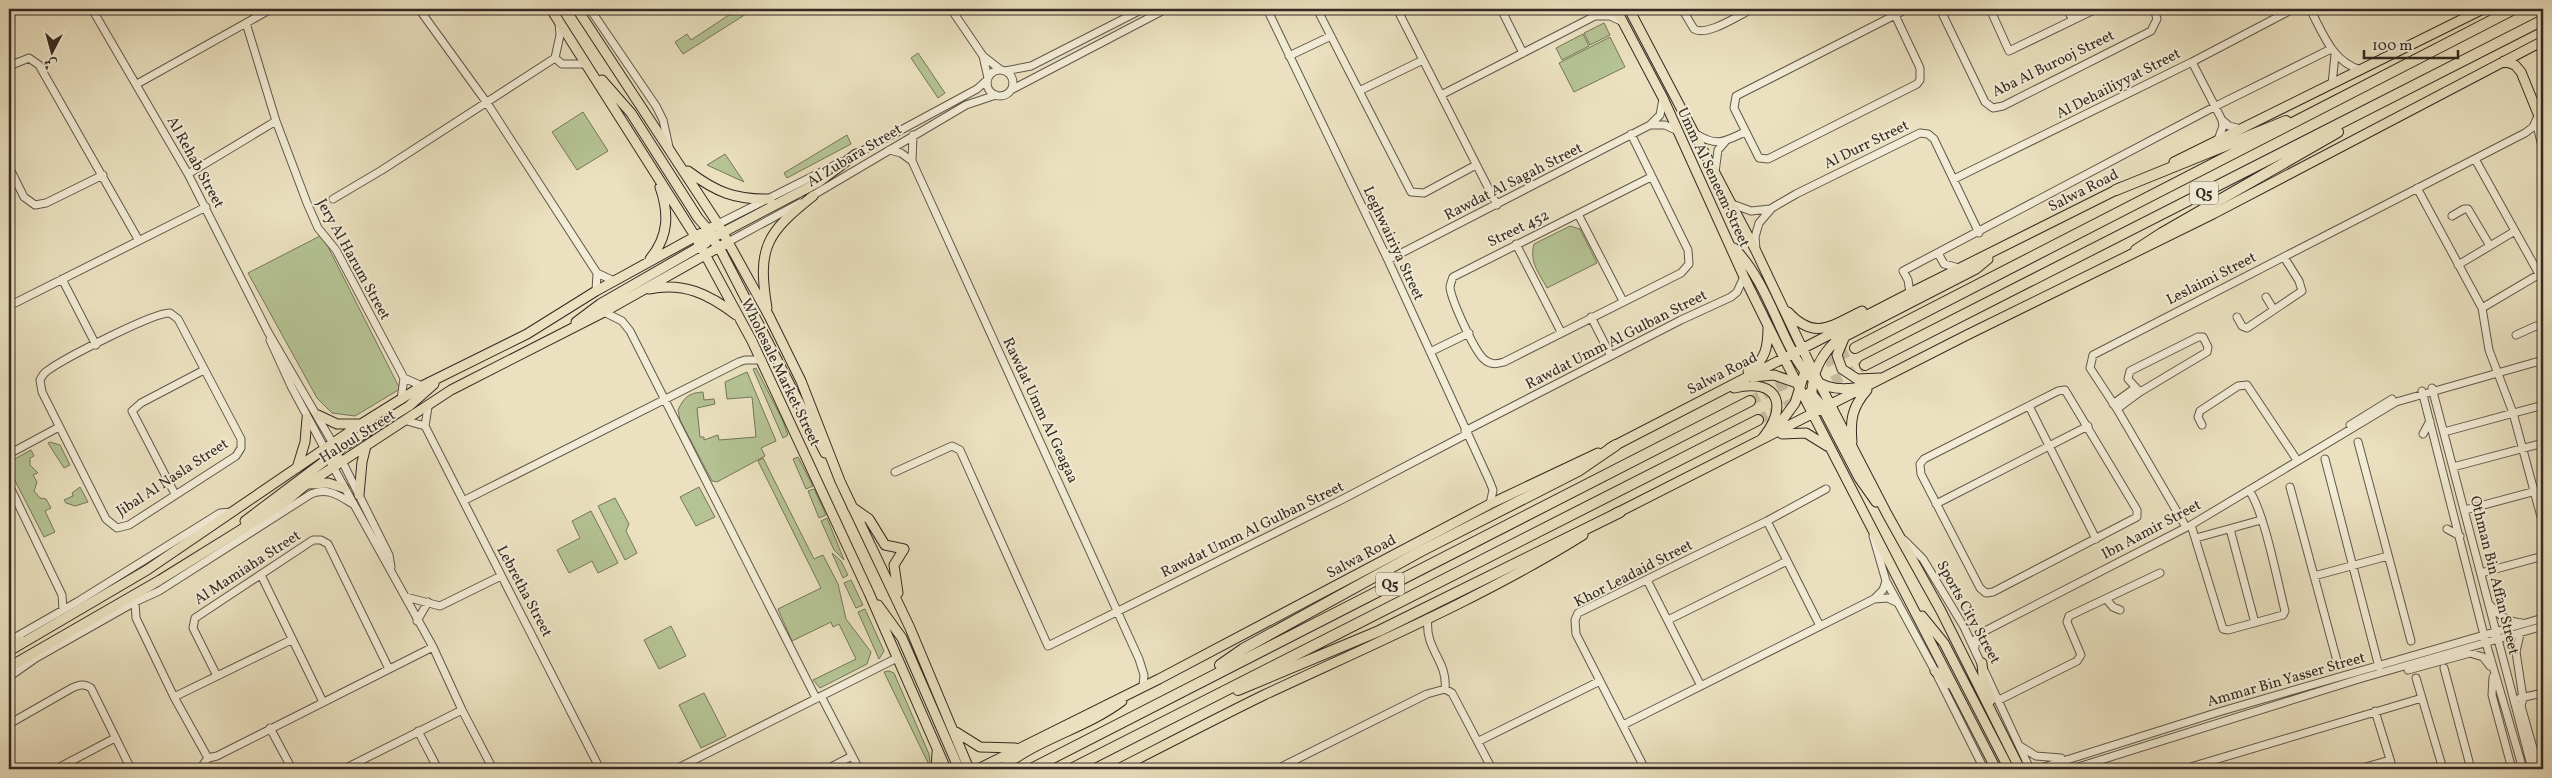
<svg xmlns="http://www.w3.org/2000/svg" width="2552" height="778" viewBox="0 0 2552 778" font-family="Vollkorn,Amiri,serif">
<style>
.green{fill:#b5c394;stroke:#75765b}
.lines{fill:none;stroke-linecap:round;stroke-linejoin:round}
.highway-tunnel{stroke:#c7bca0;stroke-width:10;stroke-dasharray:10 5;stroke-linecap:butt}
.minor-casing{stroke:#62574a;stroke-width:9}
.major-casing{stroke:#352922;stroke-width:11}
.highway-casing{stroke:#352922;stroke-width:12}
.minor{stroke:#f2ecd6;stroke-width:7}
.major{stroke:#ebe1c0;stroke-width:9}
.highway{stroke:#ebe1c0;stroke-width:10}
.labels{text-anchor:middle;stroke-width:4;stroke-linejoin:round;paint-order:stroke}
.shield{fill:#f2ecd6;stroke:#6e6458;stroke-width:1}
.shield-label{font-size:14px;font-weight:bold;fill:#352922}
.street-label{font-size:15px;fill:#352922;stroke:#f2ecd6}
</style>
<rect width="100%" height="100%" fill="#ebe1c0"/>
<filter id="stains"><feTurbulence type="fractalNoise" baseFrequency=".004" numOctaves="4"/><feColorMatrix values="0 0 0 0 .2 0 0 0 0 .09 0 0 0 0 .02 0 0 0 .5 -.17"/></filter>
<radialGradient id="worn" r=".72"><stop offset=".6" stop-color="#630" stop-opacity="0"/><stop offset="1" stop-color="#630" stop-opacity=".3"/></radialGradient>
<path class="green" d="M738,9h16l-71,45 -8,-12 12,-8 4,6z
M1604,23l6,12 -20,10 -6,-12z
M1583,34l6,12 -27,14 -6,-12z
M1610,37l15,30 -51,25 -15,-29z
M918,53l27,40 -7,5 -27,-40z
M583,112l25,39 -31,19 -25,-38z
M847,135l4,9 -64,34 -3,-5z
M725,154l19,28 -37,-17z
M1570,226l10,3 17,34 -50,25c-8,-15 -18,-26 -13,-44z
M322,235l78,154 -45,27 -23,-3 -15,-15 -69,-125z
M756,368l26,51 6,16 -5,3 -30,-69z
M747,372l29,69 -15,7 4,8 -48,26 -5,-1 -32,-61 -2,-10c7,-15 13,-17 25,-18l1,8 10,-1 1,5 -18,4 3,29h4v3l14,-5 1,5 37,-3 -4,-40 -25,2 -2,-17z
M50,442l10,3 10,20 -6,3 -16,-25z
M31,450l3,6 -4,2v7l8,8 -5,2 4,7 -3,9 6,7 6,1 5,9 -6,3 10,21 -11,5 -35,-68v-7z
M798,457l15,29 -7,3 -13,-30z
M763,458l51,101 9,-4 15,29 8,35 25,33 -4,12 -47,24 -7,-8 43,-21 -17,-35 -6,3 -2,-5 -39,19 -14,-32 43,-21 -63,-127z
M80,487l8,15 -13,4 -9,-3 -2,-3 9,-4 -1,-3z
M699,487l16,30 -19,9 -16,-29z
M814,489l12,26 -7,3 -11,-27z
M615,498l14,26 -3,7 11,22 -12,7 -27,-54z
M591,511l27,52 -20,10 -6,-12 -23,12 -12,-23 23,-12 -8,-17z
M827,518l17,42 -10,-10 -13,-29z
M832,553l9,8 7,14 -5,3z
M851,580l12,25 -7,3 -12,-25z
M865,609l19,42 -5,8 -21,-47z
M671,626l15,30 -27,13 -15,-29z
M889,671l5,2 35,81 2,15 -47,-97z
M704,693l22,43 -25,12 -22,-43z"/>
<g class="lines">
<path class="highway-tunnel" d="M1812,370l43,-22
M1819,388l46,-23
M1750,401l47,-23
M1758,420l42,-21"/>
<defs>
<path id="minor" d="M92,9l96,165 80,158 67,115
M419,9l68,94 110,170 17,8
M590,9l66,97 7,14 6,27
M951,9l32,47 18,14
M1267,9l121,251 101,220 4,10 -3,14
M1317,9l94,183 13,1 52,-28
M1397,9l100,196
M1501,9l22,44
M1682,9l12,20c13,8 45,-14 58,-20
M1940,9l45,93 8,6 10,-2 148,-75 6,-12 -3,-10
M1990,9l19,42 87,-42
M2067,9l6,11
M2310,9c13,24 22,53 51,61
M1895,15l25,53v12l-3,4 -149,75 -9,-1 -25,-50 2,-12 171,-87
M1595,16h15l13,6
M246,23l30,98 31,82 11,25 18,22 68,128 18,8
M983,56l5,22
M1289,56l42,-20
M555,58l7,6h25
M2192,62l30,58 7,6 12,3
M9,66l20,-8 10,7 99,174
M987 83a13 13 0 1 1 26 0a13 13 0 1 1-26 0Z
M1005,71l26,-5 112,-57
M137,84l134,-75
M2332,84l3,-29
M1011,90l155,-81
M1359,91l64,-31
M1441,95l154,-79 6,-7
M2536,122l7,28
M1651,125h14l13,6
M1631,134l57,116 1,14 -8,9 -177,89c-7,2 -13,3 -19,-2 -10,-7 -33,-59 -35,-72 0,-4 2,-8 3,-11l198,-100
M1696,134c21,13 28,8 49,-2
M913,135l-1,26 227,498 5,16 -1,12
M2218,140l5,-14 -1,-6
M889,150l12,3 11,8
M853,156l124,-67 10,-9
M2475,159l64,115
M9,167l15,30 11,8 11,-2 57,-28
M1715,172l3,-22 7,-8
M188,174l88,-53
M1954,179l238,-117 101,-53
M2417,188l65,120 7,42 24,63 30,111
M810,197l156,-92 30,-10
M333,199l49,-29 173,-112 5,-23 -1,-13
M1732,204l19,7 19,-2
M1578,214l45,87
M2452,216l12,-7h4l22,37
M718,224l123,-62
M728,242l72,-39
M1516,244l45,88
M1756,249l-1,-12 4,-14 13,-15 24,-14 124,-61 8,1 6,5 45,94
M1938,253l6,11 15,4
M1388,260l262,-135 10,-10 3,-16
M2458,265l57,-34
M62,279l34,66
M596,291l1,-18
M1910,293l-2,-13 -5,-9 311,-164 117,-58
M2266,297l8,13
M9,306l197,-99
M2482,308l61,-36
M604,312l18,9 8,10 186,367
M170,313l8,6 63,120v9l-5,8 -107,69 -12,3 -11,-9 -64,-127 -2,-12c2,-4 4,-7 7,-9 16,-12 107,-59 123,-58z
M1591,317l20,39
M2237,317l5,9 5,2 55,-37 -3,-10 -15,-24
M2516,335l20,-9 7,1
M270,340l21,46 36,67
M1430,352l39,-19
M2494,374l49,-14
M2432,388l100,381
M2065,390l72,120v7l-144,75 -7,1 -6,-5 -59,-114 -1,-10 4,-5 134,-68z
M2422,391l64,252 37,126
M401,400l3,-22
M2113,404l22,-16
M2029,406l67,133
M428,407l-3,19 175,343
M2117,409l23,-17 67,-40 1,-5 -5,-10h-5l-68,34 -2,8 12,13
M407,421l18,5
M2202,425l-4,-8 2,-6 38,-25 9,-1 50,75
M2350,425l42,-26
M1465,431l216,-111 50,-23 6,-5 7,-15
M2444,432l99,-27
M2423,434l7,-13
M2358,442l53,199
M9,454l50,-27
M341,459l48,96 2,12
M2325,459l54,208
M331,463l102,184 29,63 31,59
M2453,467l90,-24
M895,472l57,-26 8,4 88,196 295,-147 124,-65
M9,485l53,110 1,15
M2290,487l47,174
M175,494l-43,-83 9,-8 63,-33
M465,500l274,-138 6,-2h17
M1936,504l152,-78
M2465,510l78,-21
M1767,521l53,105
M2191,525l32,104 5,1 55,-15 2,-4c-8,-31 -20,-97 -36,-121
M2186,527l-69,-118 -27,-41 3,-13 432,-222 8,-6 6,-13
M2230,529l25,94
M2447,529l13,7
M1873,536l13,45 49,90 49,98
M2196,538l65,-18
M1904,540l19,19 41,68 66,142
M2481,573l62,-17
M261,575l62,127
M2314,576l74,-20
M1647,580l54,106
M406,597l34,9 61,-30
M1874,599l14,-1 10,5
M2106,599l7,8 7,3
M135,602l1,16 38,79 34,61
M2491,606c9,10 17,16 31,17
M1428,618c-4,32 20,42 17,71
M1668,620l119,-59
M417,621l11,-19
M2520,634l-4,18 7,46 -2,8 18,63
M9,641l68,-39 143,-89 12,-1
M1975,647l1,-8 7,-7 208,-107 205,-123 102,-29
M2444,668l27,101
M2408,670l62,-17 13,4 7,9
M217,676l-24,-48 2,-10 118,-78h8l7,4 61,125
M9,677l27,-19 99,-56 24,-11 152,-97c16,-7 27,1 42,10
M2493,677l-1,18 20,74
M2416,678l27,91
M821,696l38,73
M174,697l117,-57
M2520,698l23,-5
M1999,700l78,-39 4,-6 -14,-33 2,-6 91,-43
M2375,711l18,58
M9,724l63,-36c7,-3 12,-5 19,0l40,81
M1623,725l251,-126 9,-9 3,-9
M270,728l22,41
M418,731l20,38
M1479,741l121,-60
M2020,746l16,10 25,2
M208,758l9,-2 216,-109
M56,769l59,-31
M200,769l8,-11
M344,769l118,-59
M676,769l221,-111
M827,769l25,-13
M1277,769l150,-75 18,-5 7,4 40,76
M1645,769l-69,-135 -1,-14 3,-7 189,-92 59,-32
M2038,769l184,-58 321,-93
M2072,769l287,-90 184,-53
M2184,769l238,-71
M2359,769l31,-9"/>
<path id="major" d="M551,9l144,227 57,105 117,252 77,176
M577,9l141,215 51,92 32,65 39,100 70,147 59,141
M1616,9l47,89 81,179 40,81 212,411
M1629,9l127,242 58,122 73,141 54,97 79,158
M2504,61l11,4 6,7 22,54
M602,80l29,33 67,105 13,15
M2174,162l309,-153
M688,171c28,21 47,29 82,28
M718,235l101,-53 37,-28
M695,236l16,2 8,9 106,206
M1734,248c25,25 38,62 53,93 7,14 14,29 26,38 14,11 32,11 48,8
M650,259c19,-23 19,-46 10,-72
M649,289c35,-7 60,5 87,26
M767,308c-10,-60 -1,-75 46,-112
M1788,312c27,29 43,14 74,-1
M576,322l24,-18 106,-61
M1845,336l-8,19 5,14 15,10 23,-1
M1748,371c18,-10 20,-25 20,-44
M1752,377l22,-2 23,8
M1734,388c46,-11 55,20 27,52
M1810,392l11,13 38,73 17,24
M1813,407c-4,-25 4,-48 23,-66l140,-72 12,-10
M318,415l19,9h24
M1773,433l22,-30 11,-35
M1782,434l24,-1 21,13
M1852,442c-2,-22 0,-35 15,-52
M1610,448l300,-155 212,-106
M334,467v-10l7,-9 68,-42 25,-22
M297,468l8,-26 2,-24
M311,484l17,-1 16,5
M359,495l3,-33 4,-16
M852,507l17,12 16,26 19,4
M1615,514l352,-179 246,-121 330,-173
M245,521l81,-61 7,-14
M898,593l-4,-28 10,-16
M878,605l24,33 57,131
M1922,616l22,27 65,126
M9,642l16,-1
M9,651l138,-81 214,-146 61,-38 105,-52 69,-43 122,-67
M1982,663l1,13 8,24
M9,667l151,-87 124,-77 19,-16 148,-97 153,-78 124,-70
M1935,671l14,13
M956,732l24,15 35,1
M936,769l1,-17
M978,769l181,-90 331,-175 108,-51
M1001,769c35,-30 84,-40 121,-68
M1118,769c49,-25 97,-50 146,-74 107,-50 218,-97 319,-160"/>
<path id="highway" d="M2116,190l170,-69
M2136,250l26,-17 176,-101
M1855,348l659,-339
M1865,365l678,-345
M1220,665l23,-16 178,-98 157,-80 38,-26
M1238,690l141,-59 241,-119
M1031,769l719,-368
M1071,769l687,-349"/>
</defs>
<use href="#minor" class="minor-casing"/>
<use href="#major" class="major-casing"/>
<use href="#highway" class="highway-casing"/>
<use href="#minor" class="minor"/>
<use href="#major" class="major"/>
<use href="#highway" class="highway"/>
</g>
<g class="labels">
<g class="shield">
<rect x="2190" y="181.5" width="28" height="23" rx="4"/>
<rect x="1376" y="572.5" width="28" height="23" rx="4"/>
</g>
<g class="shield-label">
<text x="2204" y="198">Q5</text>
<text x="1390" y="589">Q5</text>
</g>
<g class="street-label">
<text transform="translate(2053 63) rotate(-26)" y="5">Aba Al Burooj Street</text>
<text transform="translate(2118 83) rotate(-27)" y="5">Al Dehailiyyat Street</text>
<text transform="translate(1866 144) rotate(-26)" y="5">Al Durr Street</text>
<text transform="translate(854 155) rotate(-31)" y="5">Al Zubara Street</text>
<text transform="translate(196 162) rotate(61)" y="5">Al Rehab Street</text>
<text transform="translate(1714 177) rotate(65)" y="5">Umm Al Seneem Street</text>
<text transform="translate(1513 181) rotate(-27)" y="5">Rawdat Al Sagah Street</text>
<text transform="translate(2083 190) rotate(-27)" y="5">Salwa Road</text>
<text transform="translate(1518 228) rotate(-26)" y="5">Street 452</text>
<text transform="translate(1394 243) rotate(65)" y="5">Leghwairiya Street</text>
<text transform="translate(354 259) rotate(61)" y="5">Jery Al Harum Street</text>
<text transform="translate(2211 278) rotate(-27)" y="5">Leslaimi Street</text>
<text transform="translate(1616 339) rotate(-27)" y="5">Rawdat Umm Al Gulban Street</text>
<text transform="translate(781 372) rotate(64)" y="5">Wholesale Market Street</text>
<text transform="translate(1722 373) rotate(-27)" y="5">Salwa Road</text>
<text transform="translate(1041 410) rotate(65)" y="5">Rawdat Umm Al Geagaa</text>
<text transform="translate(357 436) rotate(-32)" y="5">Haloul Street</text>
<text transform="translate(172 477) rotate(-33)" y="5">Jibal Al Nasla Street</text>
<text transform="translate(1252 529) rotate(-26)" y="5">Rawdat Umm Al Gulban Street</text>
<text transform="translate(2151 529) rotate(-28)" y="5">Ibn Aamir Street</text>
<text transform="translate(1361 556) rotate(-28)" y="5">Salwa Road</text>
<text transform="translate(247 567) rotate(-33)" y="5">Al Mamiaha Street</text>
<text transform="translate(1633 573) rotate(-27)" y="5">Khor Leadaid Street</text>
<text transform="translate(2495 575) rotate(76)" y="5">Othman Bin Affan Street</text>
<text transform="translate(525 591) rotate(62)" y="5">Lebretha Street</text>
<text transform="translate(1969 612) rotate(61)" y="5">Sports City Street</text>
<text transform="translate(2286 679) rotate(-16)" y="5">Ammar Bin Yasser Street</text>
</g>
</g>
<rect width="2552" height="778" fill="none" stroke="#ebe1c0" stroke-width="30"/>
<rect x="10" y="10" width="2532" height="758" fill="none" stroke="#352922" stroke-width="2.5"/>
<rect x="15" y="15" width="2522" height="748" fill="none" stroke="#352922"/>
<g transform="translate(52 52) rotate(186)" stroke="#f2ecd6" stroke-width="4" paint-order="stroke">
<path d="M0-4L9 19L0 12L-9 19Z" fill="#352922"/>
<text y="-8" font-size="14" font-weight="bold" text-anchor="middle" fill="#352922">ش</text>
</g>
<path d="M2364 50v8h94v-8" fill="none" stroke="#352922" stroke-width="2.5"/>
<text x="2372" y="50" font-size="15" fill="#352922" stroke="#f2ecd6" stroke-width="4" paint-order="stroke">100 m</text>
<rect width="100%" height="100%" filter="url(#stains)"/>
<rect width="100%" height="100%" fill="url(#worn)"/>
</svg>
